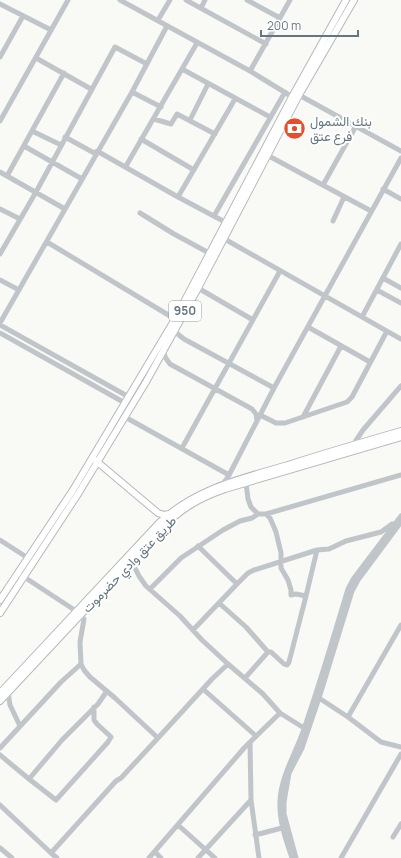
<svg xmlns="http://www.w3.org/2000/svg" width="401" height="858" viewBox="0 0 401 858" font-family="Manrope,Vazirmatn,sans-serif">
<style>
.lines{fill:none;stroke-linecap:round;stroke-linejoin:round}
.major-casing{stroke:#b4b9bd;stroke-width:8}
.minor{stroke:#c0c5c9;stroke-width:5}
.major{stroke:#fff;stroke-width:6}
.labels{text-anchor:middle;stroke-width:4;stroke-linejoin:round;paint-order:stroke}
.shield{fill:#fff;stroke:#929fa7;stroke-width:1}
.shield-label{font-size:12px;font-weight:bold;fill:#647681}
.poi-label{font-size:13px;fill:#647681;stroke:#fff;text-anchor:start}
.street-label{font-size:13px;fill:#647681;stroke:#fff}
</style>
<rect width="100%" height="100%" fill="#f9f9f6"/>
<g class="lines">
<defs>
<path id="major" d="M95,460l63,53 6,2 5,-1
M0,600l73,-110 102,-171 117,-222 54,-97
M0,613l78,-119 68,-112 52,-94 101,-193 55,-95
M0,693l159,-170c37,-35 82,-44 129,-58 37,-12 75,-23 113,-34
M0,701l159,-170c21,-22 38,-32 66,-42l176,-52"/>
</defs>
<use href="#major" class="major-casing"/>
<path class="minor" d="M120,0l130,71 44,27
M186,0l80,44
M247,0l33,18
M0,4l51,26
M201,8l4,-8
M158,20l12,-20
M197,43l-15,26 88,48
M0,57l23,-41
M36,58l55,31
M250,71l40,-71
M132,92l29,15
M299,95l102,56
M154,119l17,5 6,-10 38,20
M190,120l18,-36
M0,121l68,-121
M32,131l29,14
M65,137l31,17
M141,139l53,31
M24,146l58,33
M97,151l81,46 47,25
M267,155l104,56
M126,166l56,-97
M0,172l65,37
M7,176l57,-103
M323,185l33,-59
M383,189l18,10
M178,197l57,-98
M0,209l20,10
M140,213l34,21 35,19
M214,216l71,-124
M333,221l11,-24
M221,237l180,102
M47,242l128,77
M0,254l36,-62 79,-145 32,17
M383,278l18,10
M0,280l19,10
M198,288l55,32
M377,290l24,13
M362,317l39,-73
M0,323l132,-231 35,-66
M0,325l129,72
M308,327l62,35
M174,331l10,8 90,49
M0,333l125,70
M164,351l1,6 5,7 82,45 4,5 1,7
M260,415l16,8h9l62,-21 5,-5 35,-66
M125,417l104,58
M303,417l38,-71
M353,445l10,-15 38,-44
M182,448l98,-177
M222,485l6,-8 46,-89 127,-230
M266,514l135,-39
M0,540l28,18
M198,546l39,38 11,-11 6,-3 63,-20 12,-1 17,-8 35,-9 11,-8
M131,560l8,16 7,10 34,30 22,24 26,24 35,30 17,19 -35,34 -96,111
M18,573l58,38 8,8 -4,23 1,22 3,6 6,7 25,21 43,40 54,-59 16,-15
M150,589l31,-31 42,-28 17,-9 12,-3 6,-4 -7,-7 -3,-8 -2,-16
M306,596l11,-46
M219,603l27,24 22,25
M193,630l44,-46
M245,678l23,-26h3l13,12 3,1 2,-3 17,-66 -10,-2 -5,1v-5l-3,-10 -7,-12v-15l-5,-21 -6,-14 -4,-4h-8
M203,689l53,47
M8,692l2,13 10,21
M319,698l29,19 33,25 20,5
M280,713l24,15
M348,717l53,-92
M250,742l1,58 8,58
M0,748l61,-66 20,-18
M0,755l29,24 33,-39 36,-36 9,-13
M29,779l27,21 52,-58 3,-5 -14,-13 -3,-4v-13
M0,805l51,48 65,-72 5,-3 37,-40
M178,825l37,33
M255,835l27,-7
M393,837l8,-13
M0,848l12,10
M155,852l6,6
M51,853l6,5
M198,858l53,-58
M292,858c-6,-18 -13,-37 -12,-57 1,-25 16,-48 24,-72 16,-46 30,-93 44,-140l6,-11 47,-62
M296,858l-12,-44v-12l5,-29 13,-25 17,-50 33,-107 6,-11 43,-58
M341,858l60,-104"/>
<use href="#major" class="major"/>
</g>
<defs>
<symbol id="bank-disc" viewBox="-11 -11 22 22"><circle r="9.5" fill="#e2502d" stroke="#fff"/><path d="M-6-4H6V4H-6ZM0-2.3a2.3 2.3 0 1 0 0 4.6a2.3 2.3 0 1 0 0-4.6Z" fill="#fff"/></symbol>
</defs>
<g fill-rule="evenodd">
<use href="#bank-disc" x="282" y="116" width="25" height="25"/>
</g>
<g class="labels">
<rect class="shield" x="169" y="301" width="32" height="20" rx="3"/>
<g class="shield-label">
<text x="185" y="315">950</text>
</g>
<g class="poi-label">
<text x="310" y="126">بنك الشمول<tspan x="310" dy="15">فرع عتق</tspan></text>
</g>
<g class="street-label">
<text transform="translate(129 564) rotate(-46)" y="5">طريق عتق وادي حضرموت</text>
</g>
</g>
<path d="M261 30v6h97v-6" fill="none" stroke="#647681" stroke-width="2"/>
<text x="267" y="30" font-size="12" fill="#647681" stroke="#ffffff" stroke-width="3" paint-order="stroke">200 m</text>
</svg>
